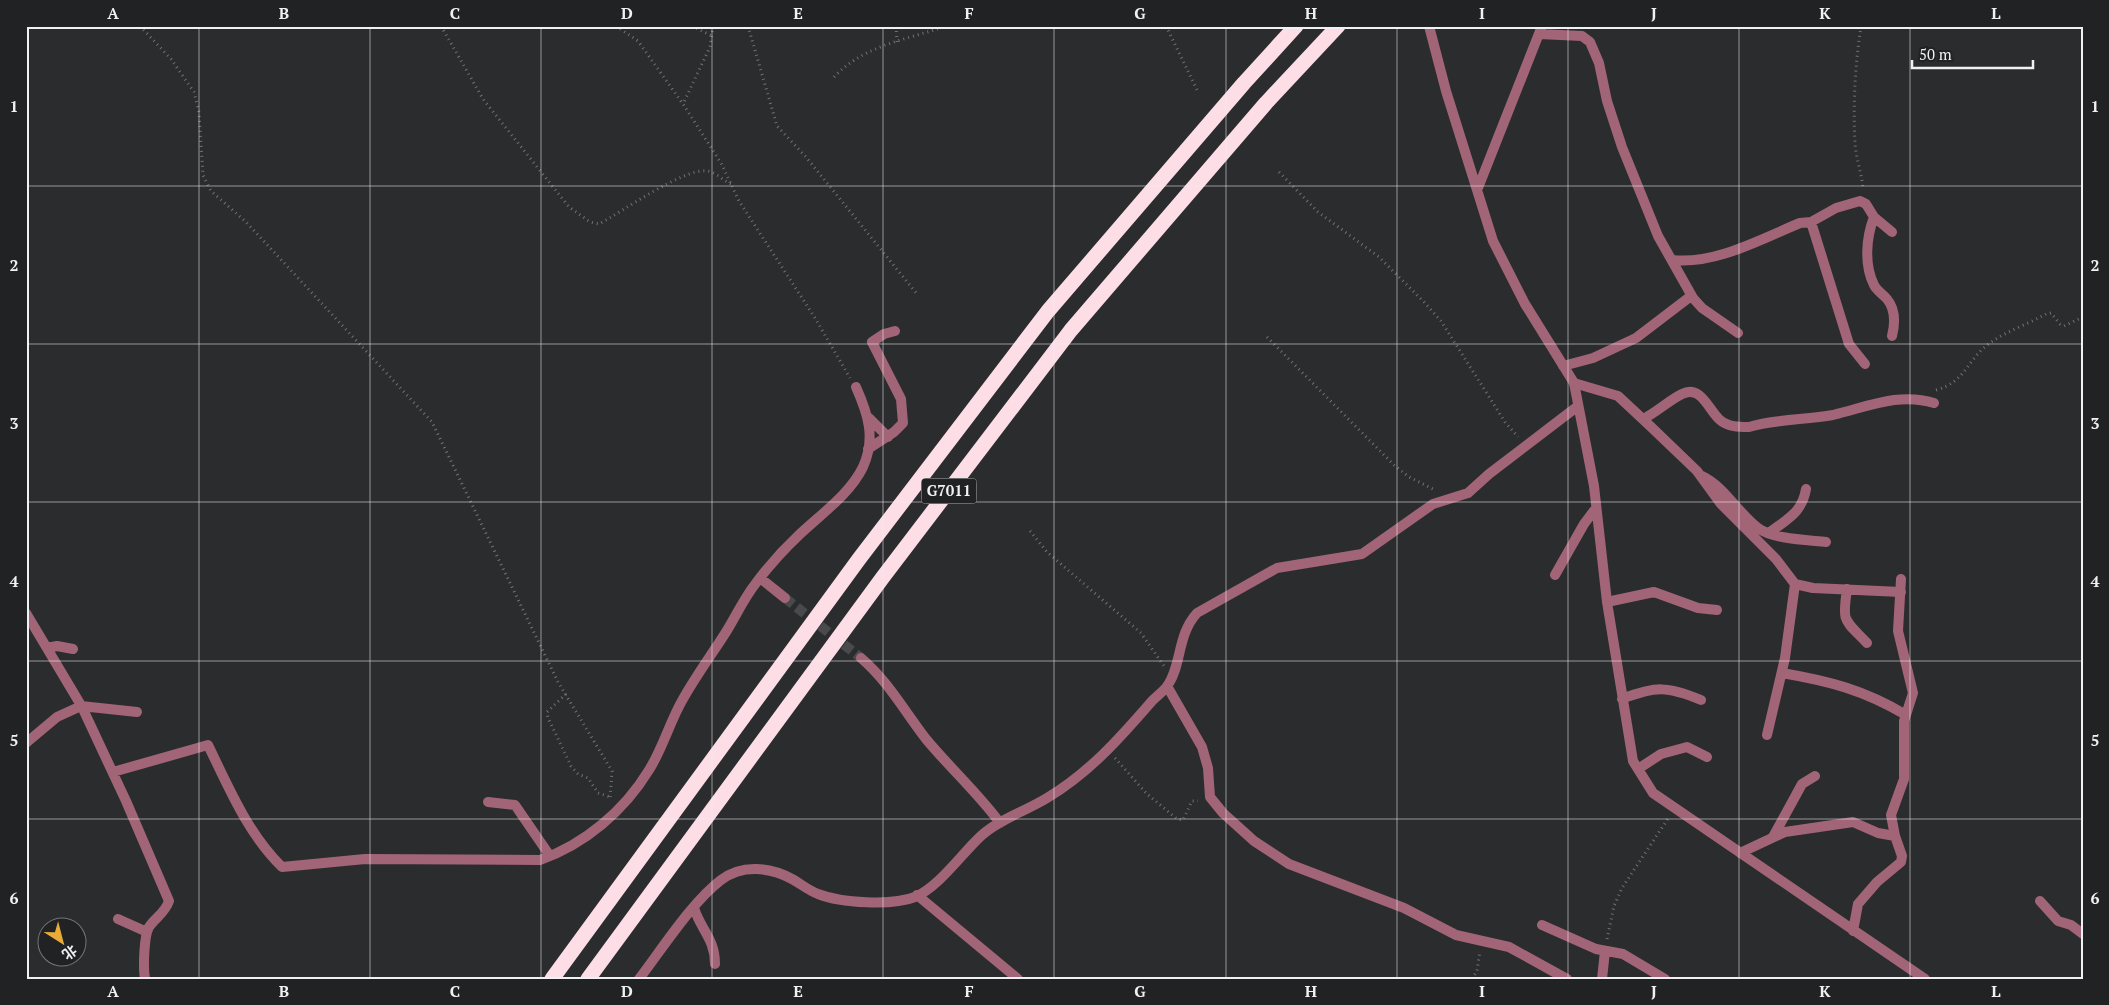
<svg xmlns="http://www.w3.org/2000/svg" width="2109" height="1005" viewBox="0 0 2109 1005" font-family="'PT Serif','Noto Sans SC',serif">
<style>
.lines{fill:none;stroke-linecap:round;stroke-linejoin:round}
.minor-tunnel{stroke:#494a4b;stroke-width:10;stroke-dasharray:10 5;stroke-linecap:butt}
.path{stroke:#717273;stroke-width:3;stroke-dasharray:1 4;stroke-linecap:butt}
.minor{stroke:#a26577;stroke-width:10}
.motorway{stroke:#fddde6;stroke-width:15}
.grid{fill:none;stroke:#f0f1f2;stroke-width:1;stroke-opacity:0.55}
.labels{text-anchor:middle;stroke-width:4.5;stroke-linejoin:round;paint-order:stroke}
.shield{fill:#212224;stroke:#b2b3b4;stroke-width:1}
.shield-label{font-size:15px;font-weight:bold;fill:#f0f1f2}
.neatline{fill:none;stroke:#f0f1f2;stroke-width:2}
.grid-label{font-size:16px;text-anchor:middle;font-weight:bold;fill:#f0f1f2}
</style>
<rect width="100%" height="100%" fill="#2b2c2e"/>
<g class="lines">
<path class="minor-tunnel" d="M785,598l76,60"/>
<path class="path" d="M140,26l31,33 23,33 5,20 4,63 8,16 35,31 186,200 126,260 54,89 -2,28
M441,26l42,73 86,108 21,15 9,2c23,-12 84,-56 108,-53 9,1 15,9 24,13
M616,26l22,15 45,63
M692,26l20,10
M713,26l-3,21 -27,57 38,59 18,38 76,117 35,60
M748,26l29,100 29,31 111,137
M896,26l1,16
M1166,26l31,64
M1861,26c-6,39 -8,78 -6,117 1,16 7,31 8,46
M834,77c30,-32 72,-37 112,-51
M1279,172l39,40 61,45 45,45 17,19 64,101 13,15
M1267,337l127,128 15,12 26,13
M1936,390c30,-8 31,-31 54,-47 17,-12 38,-19 56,-29l5,-1 9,11 4,2 19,-9
M1030,531l17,21 94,81 23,33
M566,694l-19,18 1,6 23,48 7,8 10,4 10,15 12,4
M1115,758l32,36 30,25 6,1 9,-19h6
M1607,939l7,-33 8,-18 47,-71
M1472,979l5,-8 3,-20"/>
<path class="minor" d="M1429,26l17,65 47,150 32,63 49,79 20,103 13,116 26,159 20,32 272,186
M1539,34l43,2 8,6 9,21 8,38 15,46 36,89 35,62 9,10 36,25
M1478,188l64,-162
M1874,217c-8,21 -10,48 0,68 3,6 9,9 13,14 9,11 8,25 5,37
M1811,222l38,122 16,20
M1672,260c43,5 89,-21 128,-37l11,-1 25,-14 24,-7 6,3 8,13 18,15
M1563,366l30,-8 43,-20 55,-42
M1574,383l44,13 30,28 49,47 24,33 55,55 19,25 -10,74 -18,77
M869,418l19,19
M1643,419c14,-7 25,-18 39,-25 19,-10 27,17 38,26 8,7 19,7 29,7 27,-8 56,-7 84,-12 34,-8 66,-23 101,-12
M868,449l26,-17 9,-9 -2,-24 -29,-57 12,-8 11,-3
M1702,476c23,11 35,36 56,52 14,11 50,12 68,14
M1769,533c18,-14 33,-20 37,-44
M1555,575l29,-51 12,-16
M760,578l25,20
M1795,584l18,4 88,4
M1847,589c-5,34 -3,30 20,54
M1607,602l47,-10 44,16 19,2
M26,613l56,94 44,94 43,100c-4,12 -13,16 -20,26 -5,8 -6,41 -4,52
M47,648l10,-2 16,3
M861,658c27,23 44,54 65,81 24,29 52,54 74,84
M1782,673c47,8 82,17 124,42
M1167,686l35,61 6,21 2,29 13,16 31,28 35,23 115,44 52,27 53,12 58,32
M1622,699c34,-13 45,-13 79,1
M26,743l31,-26 24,-11 56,6
M1638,769l23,-15 26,-7 20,10
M113,772l95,-27c21,43 40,89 74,122l83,-8 175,1c45,-16 84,-49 109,-90 14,-22 21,-49 34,-71 13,-23 29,-45 43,-67 10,-16 18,-34 30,-49 12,-16 27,-33 43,-48 21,-20 51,-41 64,-68 13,-29 5,-53 -7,-80
M488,802l27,3 35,51
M1773,837l29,-53 13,-8
M1740,853l45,-21 68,-10 25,11 17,3
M917,895l101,84
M2040,901l18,20 13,4 12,9
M694,908c7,22 21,31 21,56
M118,919l29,13
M1542,925l54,24 27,5 42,25
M1853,931l5,-27 19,-22 24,-20 1,-6 -7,-20 -4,-21 13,-36v-58l9,-28 -15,-62 3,-52
M639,979c23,-30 53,-77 82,-99 21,-16 49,-13 71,-1 9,5 17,12 26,15 23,9 74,12 97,3 25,-11 47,-44 67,-62 18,-16 44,-24 65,-37 42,-25 73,-60 105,-97 5,-5 12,-10 16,-16 14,-21 9,-50 29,-72l80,-45 85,-14 71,-50 35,-11 21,-19 89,-68
M1602,979l3,-28"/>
<path class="motorway" d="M552,979l307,-420 189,-248 196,-228 52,-57
M588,979l295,-402 188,-247 195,-227 72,-77"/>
</g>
<path class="grid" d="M199,26v953M370,26v953M541,26v953M712,26v953M883,26v953M1054,26v953M1226,26v953M1397,26v953M1568,26v953M1739,26v953M1910,26v953M26,186h2057M26,344h2057M26,502h2057M26,661h2057M26,819h2057"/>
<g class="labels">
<rect class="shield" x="921.5" y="478.5" width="55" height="25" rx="4"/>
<g class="shield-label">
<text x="949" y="496">G7011</text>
</g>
</g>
<rect width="2109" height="1005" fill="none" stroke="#212224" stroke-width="55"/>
<g transform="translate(62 942) rotate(144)"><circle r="24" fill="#212224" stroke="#747576"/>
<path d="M0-4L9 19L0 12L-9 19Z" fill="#e8ab37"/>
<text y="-8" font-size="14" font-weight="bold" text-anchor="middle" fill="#f0f1f2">北</text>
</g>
<path d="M1912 60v8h121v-8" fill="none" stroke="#f0f1f2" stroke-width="2.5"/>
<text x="1919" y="60" font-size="15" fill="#f0f1f2" stroke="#212224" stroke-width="4" paint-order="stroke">50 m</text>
<rect x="28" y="28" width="2054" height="950" class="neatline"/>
<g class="grid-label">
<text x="113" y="19">A</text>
<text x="284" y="19">B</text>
<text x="455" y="19">C</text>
<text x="627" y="19">D</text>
<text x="798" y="19">E</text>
<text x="969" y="19">F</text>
<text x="1140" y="19">G</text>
<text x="1311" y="19">H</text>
<text x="1482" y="19">I</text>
<text x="1654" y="19">J</text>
<text x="1825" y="19">K</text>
<text x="1996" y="19">L</text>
<text x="14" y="112">1</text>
<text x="2095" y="112">1</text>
<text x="14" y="271">2</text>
<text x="2095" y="271">2</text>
<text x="14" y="429">3</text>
<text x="2095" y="429">3</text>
<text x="14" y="587">4</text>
<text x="2095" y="587">4</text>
<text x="14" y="746">5</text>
<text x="2095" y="746">5</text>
<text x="14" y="904">6</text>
<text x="2095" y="904">6</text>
<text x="113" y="997">A</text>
<text x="284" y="997">B</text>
<text x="455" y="997">C</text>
<text x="627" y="997">D</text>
<text x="798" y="997">E</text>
<text x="969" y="997">F</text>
<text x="1140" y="997">G</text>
<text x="1311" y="997">H</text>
<text x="1482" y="997">I</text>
<text x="1654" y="997">J</text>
<text x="1825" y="997">K</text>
<text x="1996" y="997">L</text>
</g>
</svg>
